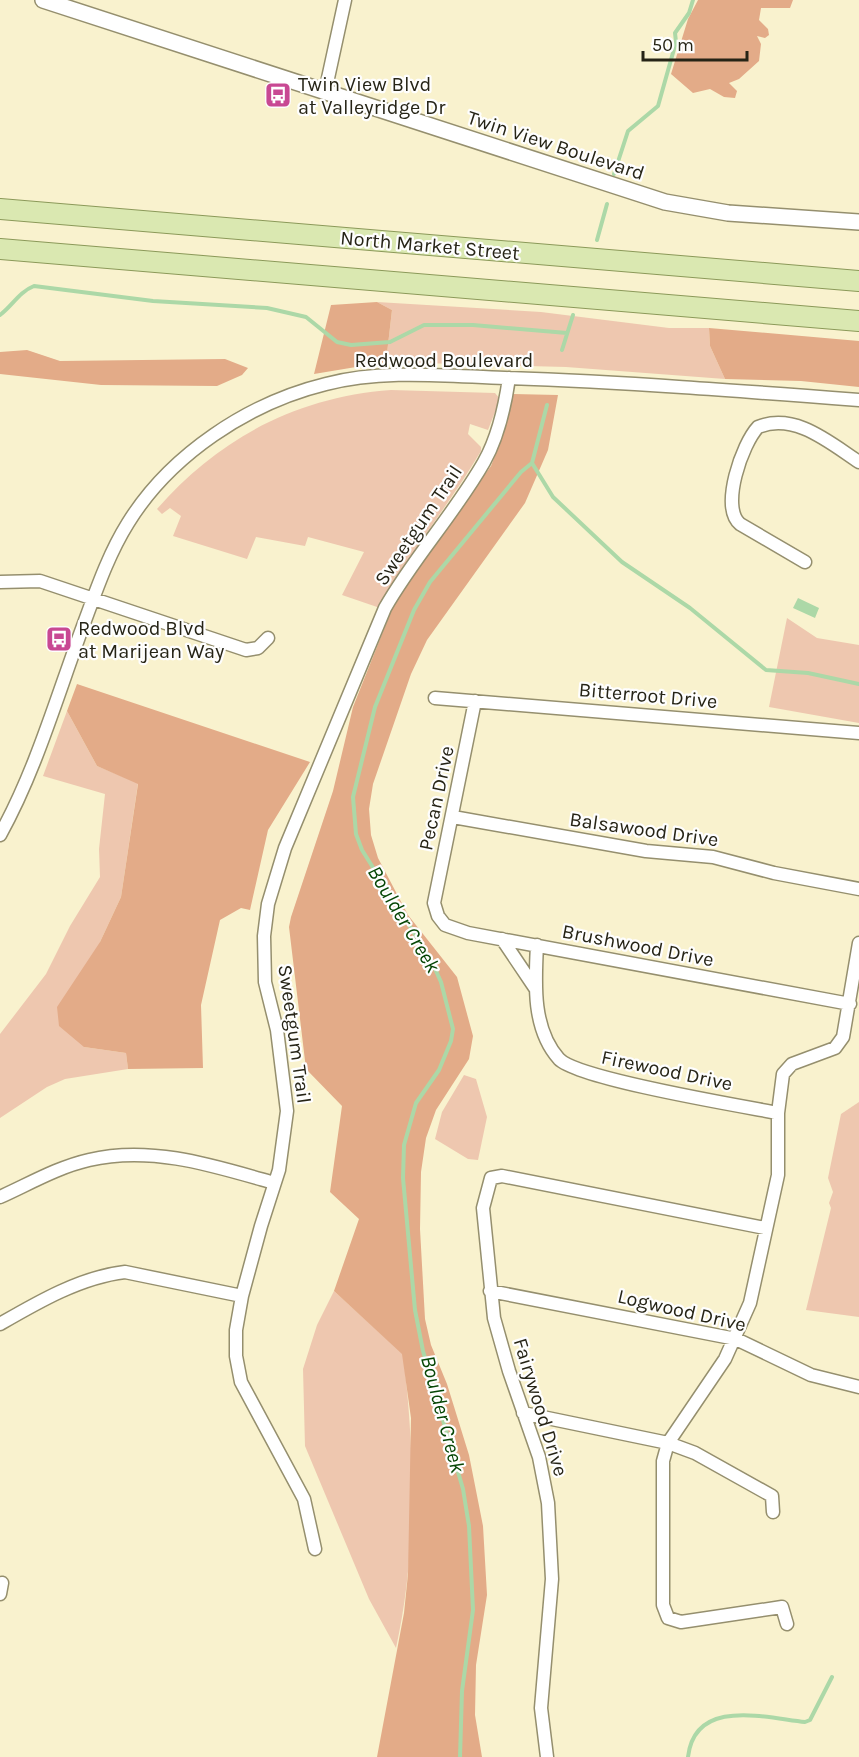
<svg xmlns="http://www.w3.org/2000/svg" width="859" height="1757" viewBox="0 0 859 1757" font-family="Karla,sans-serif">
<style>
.green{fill:#eec7af}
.forest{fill:#e3ab88}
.water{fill:#acd8a7}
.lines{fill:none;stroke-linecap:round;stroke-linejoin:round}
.stream{stroke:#acd8a7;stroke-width:4}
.minor-casing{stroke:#958f6e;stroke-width:15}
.tertiary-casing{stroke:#958f6e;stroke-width:18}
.primary-casing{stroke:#8b9959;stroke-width:22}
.minor{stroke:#fff;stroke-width:12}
.tertiary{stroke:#fff;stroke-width:15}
.primary{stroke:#dae8b1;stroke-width:20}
.labels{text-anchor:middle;stroke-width:4.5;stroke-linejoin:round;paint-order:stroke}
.poi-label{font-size:20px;fill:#262416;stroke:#fefefe;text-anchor:start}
.street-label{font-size:20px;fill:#262416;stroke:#fefefe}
.water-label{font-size:21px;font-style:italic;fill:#064605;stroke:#fefefe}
</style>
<rect width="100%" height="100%" fill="#f9f2ce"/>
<path class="green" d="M377,302l164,10 128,16h40l1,18 15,33 -159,-12 -180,-5 6,-52z
M391,390l104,3 5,6 -12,31 -18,-6 -2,10 13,13v4c-32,54 -72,102 -101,157l-38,-13 22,-43 -56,-15 -3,9 -49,-9 -9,22 -74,-23 8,-20 -11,-8 -8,6 -5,-5c62,-71 140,-112 234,-119z
M787,618l30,20 42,7v78l-90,-16z
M67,711l30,55 41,17 -17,114 -21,45 -16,105 42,6 2,16 -63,10 -18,8 -47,31v-84l46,-60 24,-48 30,-49 -1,-28 6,-55 -62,-18z
M464,1075l12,4 11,38 -9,43 -10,-1 -33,-20 7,-27z
M859,1102v215l-53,-7 25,-102 -2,-5 4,-11 -5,-14 13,-64z
M334,1291l69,63c12,96 14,199 -7,294l-27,-49 -64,-153 -2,-77 14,-44z"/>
<path class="forest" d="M698,0h95l-3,8h-29l-2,12 9,9 1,6 -4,3 -8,-2 4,8 -2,17 -20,18 -10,4 8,8 -2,7 -11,-1 -14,-8 -17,4 -22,-19 17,-55z
M377,302l15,8 -6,52 -72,12 17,-69z
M709,328l150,13v46l-58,-6 -76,-2 -15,-33z
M27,350l33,11 165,-2 23,9 -6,7 -25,11 -116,-1 -101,-11v-22z
M513,394l45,1 -10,55 -23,53 -98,137 -16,34 -38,110 -4,25 2,26 7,23 30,57 49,62 16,59 -4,23 -33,51 -10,28 -5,34 -1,57 5,90 6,26 16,39 22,71 14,71 4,69 -11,70 -1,50 7,42h-105l27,-144 4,-39 3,-156 -9,-64 -68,-63 25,-72 -29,-27 12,-86 -36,-37 -17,-142 2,-10 42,-126 20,-84 39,-98 17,-32 82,-111 10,-26z
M77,684l233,78 -42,68 -18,80 -9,-2 -21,12 -19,85 2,63 -75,1 -2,-16 -42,-6 -25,-21 -2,-19 43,-65 21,-45 17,-113 -41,-18 -30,-55z"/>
<path class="water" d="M798,598l21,10 -4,10 -22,-10z"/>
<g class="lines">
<path class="stream" d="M614,174l14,-43 30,-25 18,-64 -1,-9 14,-20 4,-13
M597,240l10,-36
M0,315c13,-10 19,-23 34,-29l119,15 114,7 39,9 31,25 14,3 39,-3 34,-17h49l94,8
M562,350l11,-35
M532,463l21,34 69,65 68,46 76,62 42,3 51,11
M460,1757l2,-66 11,-81 -4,-84 -6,-37 -40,-138 -8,-41 -12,-132 1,-33 12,-42 23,-33 12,-29 2,-12 -12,-47 -10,-22 -69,-110 -6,-16 -3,-37 22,-90 39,-97 16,-28 91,-110 11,-9 15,-58
M688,1757c7,-60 78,-39 117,-35l5,-2 22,-43"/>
<defs>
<path id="minor" d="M325,92l20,-92
M805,562l-65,-38c-20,-17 2,-80 18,-97 37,-15 72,16 101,35
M0,582l40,-1 206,69 12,-2 10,-10
M435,698l424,35
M475,701l-41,202 4,13 7,9 23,8 382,71
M453,817l193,34 67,6 61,16 85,16
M0,835c36,-65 57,-139 83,-209 13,-35 25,-71 45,-103 42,-68 120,-120 198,-139 57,-15 120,-8 179,-6 118,4 236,13 354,22
M502,939l33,49
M537,945c-2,38 -5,84 22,114 19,20 182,47 219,54
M0,1197c29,-13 58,-30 89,-37 62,-15 126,6 185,23
M490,1291l246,48 75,36 48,12
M0,1324c38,-22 81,-47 125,-52l117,24
M523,1413l145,30 27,10 77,43 1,16
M315,1549l-11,-50 -63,-117 -5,-26v-26l6,-34 19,-70 18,-56 8,-59 -10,-81 -12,-48 -1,-46 4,-32 17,-56 100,-240c29,-51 70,-95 99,-146 14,-25 21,-56 25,-84
M0,1594l2,-11
M787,1624l-5,-17 -101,15 -13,-4 -5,-13v-144l5,-18 57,-84 25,-56 28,-128v-62l5,-39 9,-10 43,-16 8,-11 16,-94
M547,1757l-6,-49 11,-129 -4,-76 -9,-46 -30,-86 -15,-53 -11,-110 8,-30 11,-2 263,52"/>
<path id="tertiary" d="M43,0l622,202 63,11 131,9"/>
<path id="primary" d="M0,209l859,72
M0,249l859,72"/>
</defs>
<use href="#minor" class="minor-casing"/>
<use href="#tertiary" class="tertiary-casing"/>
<use href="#primary" class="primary-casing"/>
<use href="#minor" class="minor"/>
<use href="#tertiary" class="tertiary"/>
<use href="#primary" class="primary"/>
</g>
<defs>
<symbol id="bus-square" viewBox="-11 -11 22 22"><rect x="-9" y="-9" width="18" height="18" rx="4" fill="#c84893" stroke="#fefefe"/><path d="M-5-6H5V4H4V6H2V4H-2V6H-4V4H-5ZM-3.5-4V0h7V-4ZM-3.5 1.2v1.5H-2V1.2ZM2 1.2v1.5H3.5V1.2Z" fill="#fff"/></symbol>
</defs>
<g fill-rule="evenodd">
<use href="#bus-square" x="263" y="80" width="30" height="30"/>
<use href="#bus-square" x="44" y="624" width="30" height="30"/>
</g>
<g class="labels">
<g class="poi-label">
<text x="298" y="91">Twin View Blvd<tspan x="298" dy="23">at Valleyridge Dr</tspan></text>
<text x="78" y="635">Redwood Blvd<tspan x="78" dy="23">at Marijean Way</tspan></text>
</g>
<g class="street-label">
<text transform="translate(556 145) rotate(18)" y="7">Twin View Boulevard</text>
<text transform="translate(430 245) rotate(5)" y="7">North Market Street</text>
<text x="444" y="367">Redwood Boulevard</text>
<text transform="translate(418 525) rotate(-56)" y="7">Sweetgum Trail</text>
<text transform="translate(648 695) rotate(5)" y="7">Bitterroot Drive</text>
<text transform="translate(436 798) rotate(-78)" y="7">Pecan Drive</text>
<text transform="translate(644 829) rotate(8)" y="7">Balsawood Drive</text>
<text transform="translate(638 945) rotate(11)" y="7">Brushwood Drive</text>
<text transform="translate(295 1034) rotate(82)" y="7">Sweetgum Trail</text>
<text transform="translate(667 1070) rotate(12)" y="7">Firewood Drive</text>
<text transform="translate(682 1310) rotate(13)" y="7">Logwood Drive</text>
<text transform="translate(541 1407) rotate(73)" y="7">Fairywood Drive</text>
</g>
<g class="water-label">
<text transform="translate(404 919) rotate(59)" y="7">Boulder Creek</text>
<text transform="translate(443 1414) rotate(75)" y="7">Boulder Creek</text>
</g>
</g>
<path d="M643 51v9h104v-9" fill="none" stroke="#262416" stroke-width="3"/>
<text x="652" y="51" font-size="18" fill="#262416" stroke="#fefefe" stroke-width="4.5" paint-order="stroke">50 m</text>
</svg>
